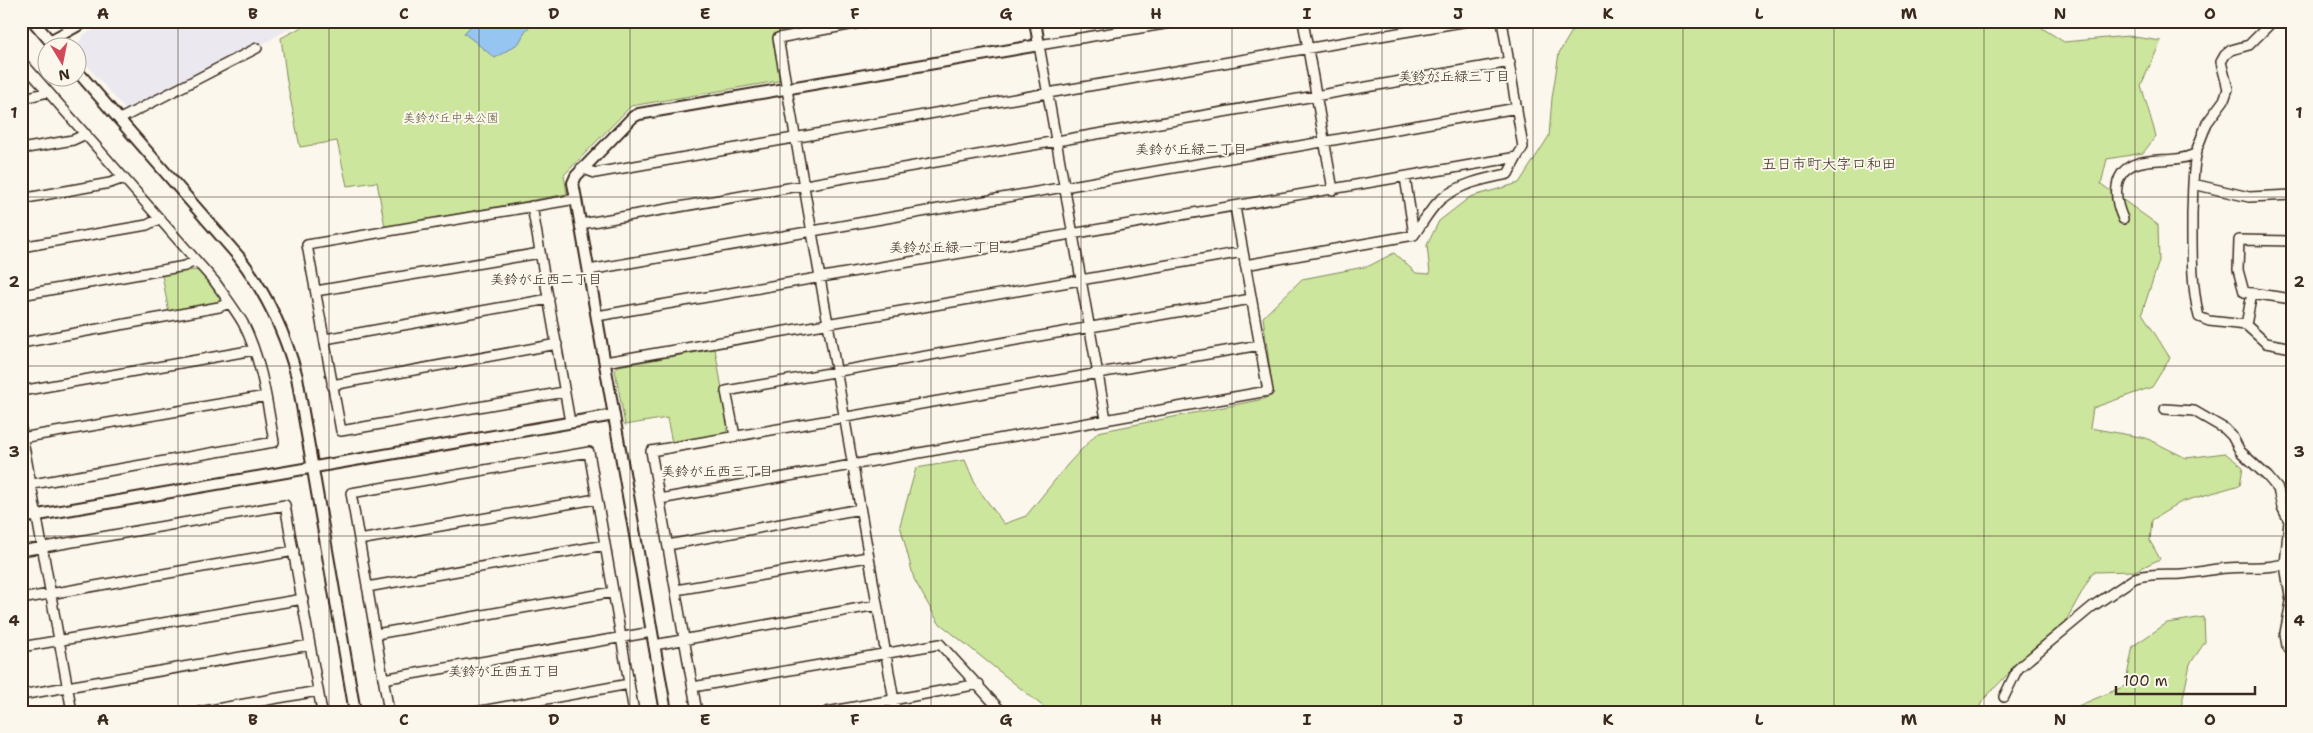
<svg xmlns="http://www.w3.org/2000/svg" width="2313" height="733" viewBox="0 0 2313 733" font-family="'Shantell Sans','Klee One',sans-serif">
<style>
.built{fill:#ebe8f0}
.green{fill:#cce69d;stroke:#84885e}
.water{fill:#97c5f2;stroke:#72879d}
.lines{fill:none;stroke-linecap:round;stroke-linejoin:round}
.minor-casing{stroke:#3b2a1e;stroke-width:12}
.tertiary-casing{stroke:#3b2a1e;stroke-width:14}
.minor{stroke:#fbf7ec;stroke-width:9}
.tertiary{stroke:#fbf7ec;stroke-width:10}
.grid{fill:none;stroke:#3b2a1e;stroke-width:1;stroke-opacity:0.55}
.labels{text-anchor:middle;stroke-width:4;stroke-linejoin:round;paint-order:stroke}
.park-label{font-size:12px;fill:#5f593e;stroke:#fbf7ec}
.neighbourhood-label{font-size:14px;fill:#3b2a1e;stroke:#fbf7ec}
.quarter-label{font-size:15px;fill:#3b2a1e;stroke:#fbf7ec}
.neatline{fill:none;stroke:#3b2a1e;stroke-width:2}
.grid-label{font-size:16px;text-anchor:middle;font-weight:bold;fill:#3b2a1e}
</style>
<rect width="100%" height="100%" fill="#fbf7ec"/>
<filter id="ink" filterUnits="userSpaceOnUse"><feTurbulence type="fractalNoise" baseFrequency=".02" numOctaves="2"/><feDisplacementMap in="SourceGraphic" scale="10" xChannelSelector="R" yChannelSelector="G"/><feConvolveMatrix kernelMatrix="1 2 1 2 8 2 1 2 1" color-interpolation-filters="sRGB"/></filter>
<g filter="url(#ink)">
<path class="built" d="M110,21h193l-44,25 -3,-3 -130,67 -32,-36 -15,-20 -3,-7 7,-12z"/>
<path class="green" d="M313,21h533l-73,13 7,44 -2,3 -147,25 -67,69 3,19 -182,33 -8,-45 -30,4 -10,-45 -37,6 -13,-65 -6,-44z
M1578,21h459l-1,3 28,18 64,-6 33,5 -20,44 15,51 -13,17 -36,6 -6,25 57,41 1,36 -17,52 28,45 -18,29 -59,21 -3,20 56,10 40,20 39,-5 18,14 -3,18 -59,17 -29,18 -2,21 10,18 -25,12 -42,1 -30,54 -53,46 -27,28 -6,12h-927l-112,-90 -24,-43 -14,-54 16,-57 49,-8 11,26 28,38 22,-8 42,-52 30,-32 166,-33 9,-6 -10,-76 39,-38 67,-13 25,-13 22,20 14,1 -3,-29 12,-24 31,-24 49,-14 30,-47 3,-38 7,-45z
M194,270l6,2 20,25 -2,7 -49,9 -7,-38z
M715,349l14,79 -5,7 -52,8 -5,-25 -42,7 -10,-55 3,-4z
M2204,617l1,25 -15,22 -10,48h-110l8,-6 47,-20 8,-40 34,-23z"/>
<path class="water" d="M476,21h62l-12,9 -7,13 -24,15 -31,-25z"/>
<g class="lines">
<defs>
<path id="minor" d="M871,21l-93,17 118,674
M1303,21l30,169
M21,61l194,221c9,13 20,27 28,41 19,37 24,79 31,119l-253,44
M21,99l27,-7
M120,119l137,-71
M21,149l52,-9 13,-6
M2197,151c-5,20 -4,41 -5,62 0,36 -1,70 7,104l10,4 37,4 20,18 26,5
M581,168l14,5 453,-80 420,-72
M2193,184l56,13 43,-2
M21,199l89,-16 14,-5
M532,206l38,216
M2123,219c-9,-20 -12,-48 15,-56 19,-6 37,0 57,-9l12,-31 17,-23 4,-11 -7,-27 4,-7 6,-5 18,-5 24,-24
M581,224l929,-162
M1414,235c8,-11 16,-26 26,-35 19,-16 43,-21 68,-26l9,-17
M2292,241l-53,-1 -1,30 6,22 48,7
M21,247l126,-22 12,-6
M1245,265l169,-30 -9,-58
M589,270l928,-162
M316,291l224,-38
M21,295l164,-29 10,-5
M597,316l920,-159 6,-10 -21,-126
M2246,325l6,-32
M325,339l224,-40
M21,343l198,-36 10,-4
M605,362l638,-110
M332,385l225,-41
M21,391l233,-41
M564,392l-223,39 -34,-186 269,-46
M2165,409l29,2 31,18 7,7 8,15 28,26 10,12 4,18 7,14 -4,44 6,37 -6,31 2,13 5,7
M1106,419l-67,-374 143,-24
M21,429l51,283
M735,436l-9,-45 525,-92
M21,438l245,-42
M660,499l608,-108 -33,-184
M359,540l237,-41
M668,545l192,-36
M21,551l264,-46 37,207
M367,587l238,-42
M676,590l192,-33
M21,599l273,-48
M376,634l237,-42
M654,645l223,-40
M21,647l282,-48
M383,679l269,-47
M693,687l247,-43 62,68
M21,695l289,-50
M2004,697l13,-27 5,-5 71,-59 42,-28c15,-5 31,-3 46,-4 16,-1 31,-5 46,-6 23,-2 44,2 65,-7
M199,712l119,-21
M389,712l-38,-219 238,-41 45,260
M476,712l153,-28
M697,712l-46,-261 609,-106
M827,712l152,-28"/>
<path id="tertiary" d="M33,21l23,27
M50,41l36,-20
M78,72l161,185c28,37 46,75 58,120l58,335
M21,518l593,-103
M666,712l-90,-513 -3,-16 3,-7 57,-59 6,-3 400,-69 -4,-24"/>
</defs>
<use href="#minor" class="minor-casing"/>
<use href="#tertiary" class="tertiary-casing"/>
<use href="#minor" class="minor"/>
<use href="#tertiary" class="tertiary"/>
</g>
</g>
<path class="grid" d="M178,21v691M329,21v691M479,21v691M630,21v691M780,21v691M931,21v691M1081,21v691M1232,21v691M1382,21v691M1533,21v691M1683,21v691M1834,21v691M1984,21v691M2135,21v691M21,197h2271M21,366h2271M21,536h2271"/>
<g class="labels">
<g class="park-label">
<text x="451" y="122">美鈴が丘中央公園</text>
</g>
<g class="neighbourhood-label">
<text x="1454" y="81">美鈴が丘緑三丁目</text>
<text x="1191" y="154">美鈴が丘緑二丁目</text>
<text x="945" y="252">美鈴が丘緑一丁目</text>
<text x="546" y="284">美鈴が丘西二丁目</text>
<text x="717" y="476">美鈴が丘西三丁目</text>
<text x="504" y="676">美鈴が丘西五丁目</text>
</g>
<g class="quarter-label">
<text x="1829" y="169">五日市町大字口和田</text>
</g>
</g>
<rect width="2313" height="733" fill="none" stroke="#fbf7ec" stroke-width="55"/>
<g transform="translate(62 62) rotate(170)"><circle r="24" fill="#fbf7ec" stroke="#aea59a"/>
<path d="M0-4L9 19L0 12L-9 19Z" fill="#d1495b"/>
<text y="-8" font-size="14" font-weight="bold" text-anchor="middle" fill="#3b2a1e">N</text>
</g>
<path d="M2116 686v8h139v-8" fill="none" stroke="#3b2a1e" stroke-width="2.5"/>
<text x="2123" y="686" font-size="15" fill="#3b2a1e" stroke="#fbf7ec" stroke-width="4" paint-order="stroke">100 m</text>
<rect x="28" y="28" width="2258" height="678" class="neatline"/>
<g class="grid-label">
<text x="103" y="19">A</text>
<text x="253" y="19">B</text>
<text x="404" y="19">C</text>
<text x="554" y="19">D</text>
<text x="705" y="19">E</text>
<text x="855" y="19">F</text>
<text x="1006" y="19">G</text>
<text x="1156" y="19">H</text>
<text x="1307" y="19">I</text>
<text x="1458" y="19">J</text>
<text x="1608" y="19">K</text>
<text x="1759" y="19">L</text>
<text x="1909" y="19">M</text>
<text x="2060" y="19">N</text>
<text x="2210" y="19">O</text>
<text x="14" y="118">1</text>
<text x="2299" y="118">1</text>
<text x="14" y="287">2</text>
<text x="2299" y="287">2</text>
<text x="14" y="457">3</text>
<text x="2299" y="457">3</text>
<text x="14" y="626">4</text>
<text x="2299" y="626">4</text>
<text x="103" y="725">A</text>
<text x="253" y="725">B</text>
<text x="404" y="725">C</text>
<text x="554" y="725">D</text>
<text x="705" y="725">E</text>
<text x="855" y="725">F</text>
<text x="1006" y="725">G</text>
<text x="1156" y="725">H</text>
<text x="1307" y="725">I</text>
<text x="1458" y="725">J</text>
<text x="1608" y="725">K</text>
<text x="1759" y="725">L</text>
<text x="1909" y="725">M</text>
<text x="2060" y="725">N</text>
<text x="2210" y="725">O</text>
</g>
</svg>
